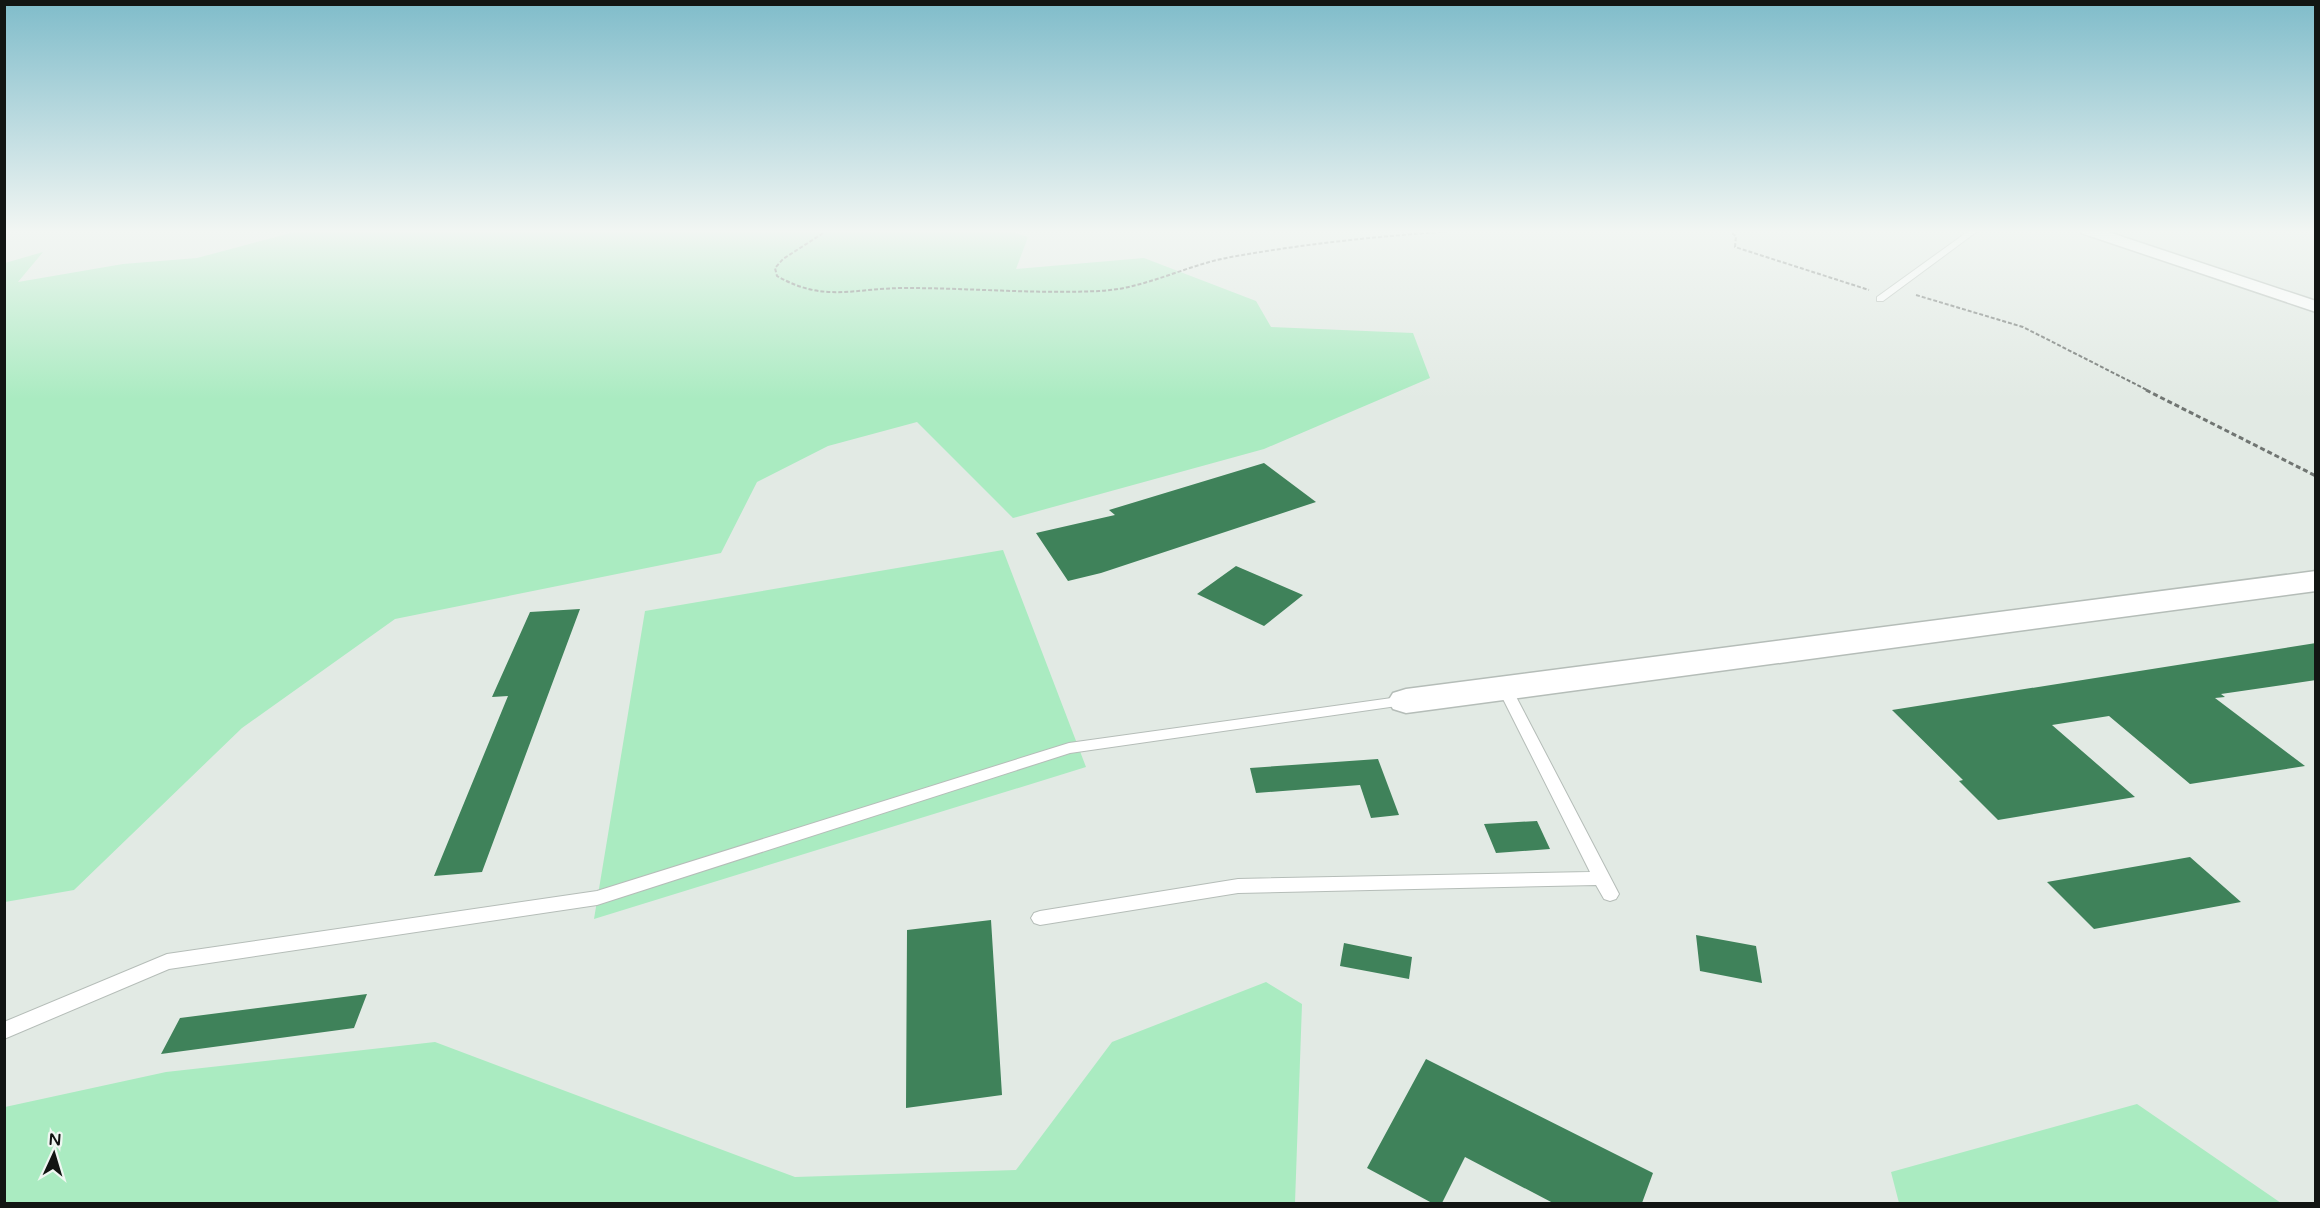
<svg xmlns="http://www.w3.org/2000/svg" width="2320" height="1208" viewBox="0 0 2320 1208" font-family="'Varela Round',sans-serif">
<style>
.green{fill:#aaebc1}
.building{fill:#3f825a}
.lines{fill:none;stroke-linecap:round;stroke-linejoin:round}
.service-casing{stroke:#b5bdb8;stroke-width:2}
.minor-casing{stroke:#b5bdb8;stroke-width:3}
.tertiary-casing{stroke:#b5bdb8;stroke-width:3}
.path-far1{stroke:#707572;stroke-width:2;stroke-dasharray:4 2;stroke-linecap:butt}
.path{stroke:#707572;stroke-width:3;stroke-dasharray:5 3;stroke-linecap:butt}
.service{fill:#fff;fill-rule:evenodd}
.minor{fill:#fff;fill-rule:evenodd}
.tertiary{fill:#fff;fill-rule:evenodd}
</style>
<rect width="100%" height="100%" fill="#e2eae4"/>
<path class="green" d="M302,230h704l22,7 -12,32 128,-11 112,43 15,26 142,6 17,45 -166,71 -251,69 -96,-96 -89,24 -71,36 -36,71 -326,66 -153,109 -168,162 -69,12v-639l38,-11 -25,30 105,-18 74,-6z
M1003,550l83,217 -492,152 51,-308z
M1266,982l36,22 -7,199h-1290v-96l161,-35 269,-30 360,135 221,-7 96,-128z
M2137,1104l144,99h-382l-8,-31z"/>
<path class="building" d="M1264,463l52,39 -215,71 -33,8 -32,-48 79,-18 -6,-5z
M1236,566l67,29 -39,31 -67,-32z
M580,609l-98,263 -48,4 74,-180 -16,1 38,-85z
M2316,643v37l-95,14 4,3 -10,1 90,68 -115,18 -81,-68 -57,9 83,72 -137,23 -39,-39 4,-1 -71,-70z
M1378,759l21,56 -28,3 -11,-33 -104,8 -6,-25z
M1537,821l13,28 -54,4 -12,-29z
M2190,857l51,45 -147,27 -47,-47z
M991,920l11,175 -96,13 1,-178z
M1696,935l60,11 6,37 -62,-12z
M1344,943l68,14 -3,22 -69,-13z
M367,994l-13,34 -193,26 19,-36z
M1426,1059l227,114 -11,30h-89l-88,-46 -23,46h-10l-65,-35z"/>
<g class="lines">
<defs>
<path id="service" d="M1970,230h9l-96,71h-6v-4z
M1504,682l7,5 108,207 -3,5 -6,2 -6,-2 -8,-14 -358,8 -198,32 -6,-2 -3,-5 3,-5 6,-2 198,-32 352,-7 -93,-185z
M1406,696l7,5 -2,3 -341,49 -473,152 -428,64 -165,70v-17l163,-68 430,-63 472,-148z"/>
<path id="minor" d="M2079,230h23l214,71v11l-235,-79z"/>
<path id="tertiary" d="M2316,571v20l-910,122 -13,-4 -5,-8 5,-8 13,-4z"/>
</defs>
<use href="#service" class="service-casing"/>
<use href="#minor" class="minor-casing"/>
<use href="#tertiary" class="tertiary-casing"/>
<path class="path-far1" d="M828,230l-45,29 -8,9 2,8c47,27 77,12 128,12 64,0 130,6 194,3 46,-2 87,-26 132,-34 78,-14 158,-22 238,-27
M1727,230l9,6 -1,11 134,43
M1916,295l107,32 126,64"/>
<path class="path" d="M2146,390l170,86"/>
<use href="#service" class="service"/>
<use href="#minor" class="minor"/>
<use href="#tertiary" class="tertiary"/>
</g>
<linearGradient id="sky" x2="0" y2="1"><stop stop-color="#7fbcca"/><stop offset="0.58" stop-color="#f2f6f3"/><stop offset="1" stop-color="#f2f6f3" stop-opacity="0"/></linearGradient>
<rect width="2320" height="399" fill="url(#sky)"/>
<rect width="2320" height="1208" fill="none" stroke="#121513" stroke-width="12"/>
<g transform="translate(54 1154) rotate(4)" stroke="#eff7f2" stroke-width="4.5" paint-order="stroke">
<path d="M0-4.5L10 22L0 15L-10 22Z" fill="#121513"/>
<text y="-9" font-size="16" font-weight="bold" text-anchor="middle" fill="#121513">N</text>
</g>
</svg>
